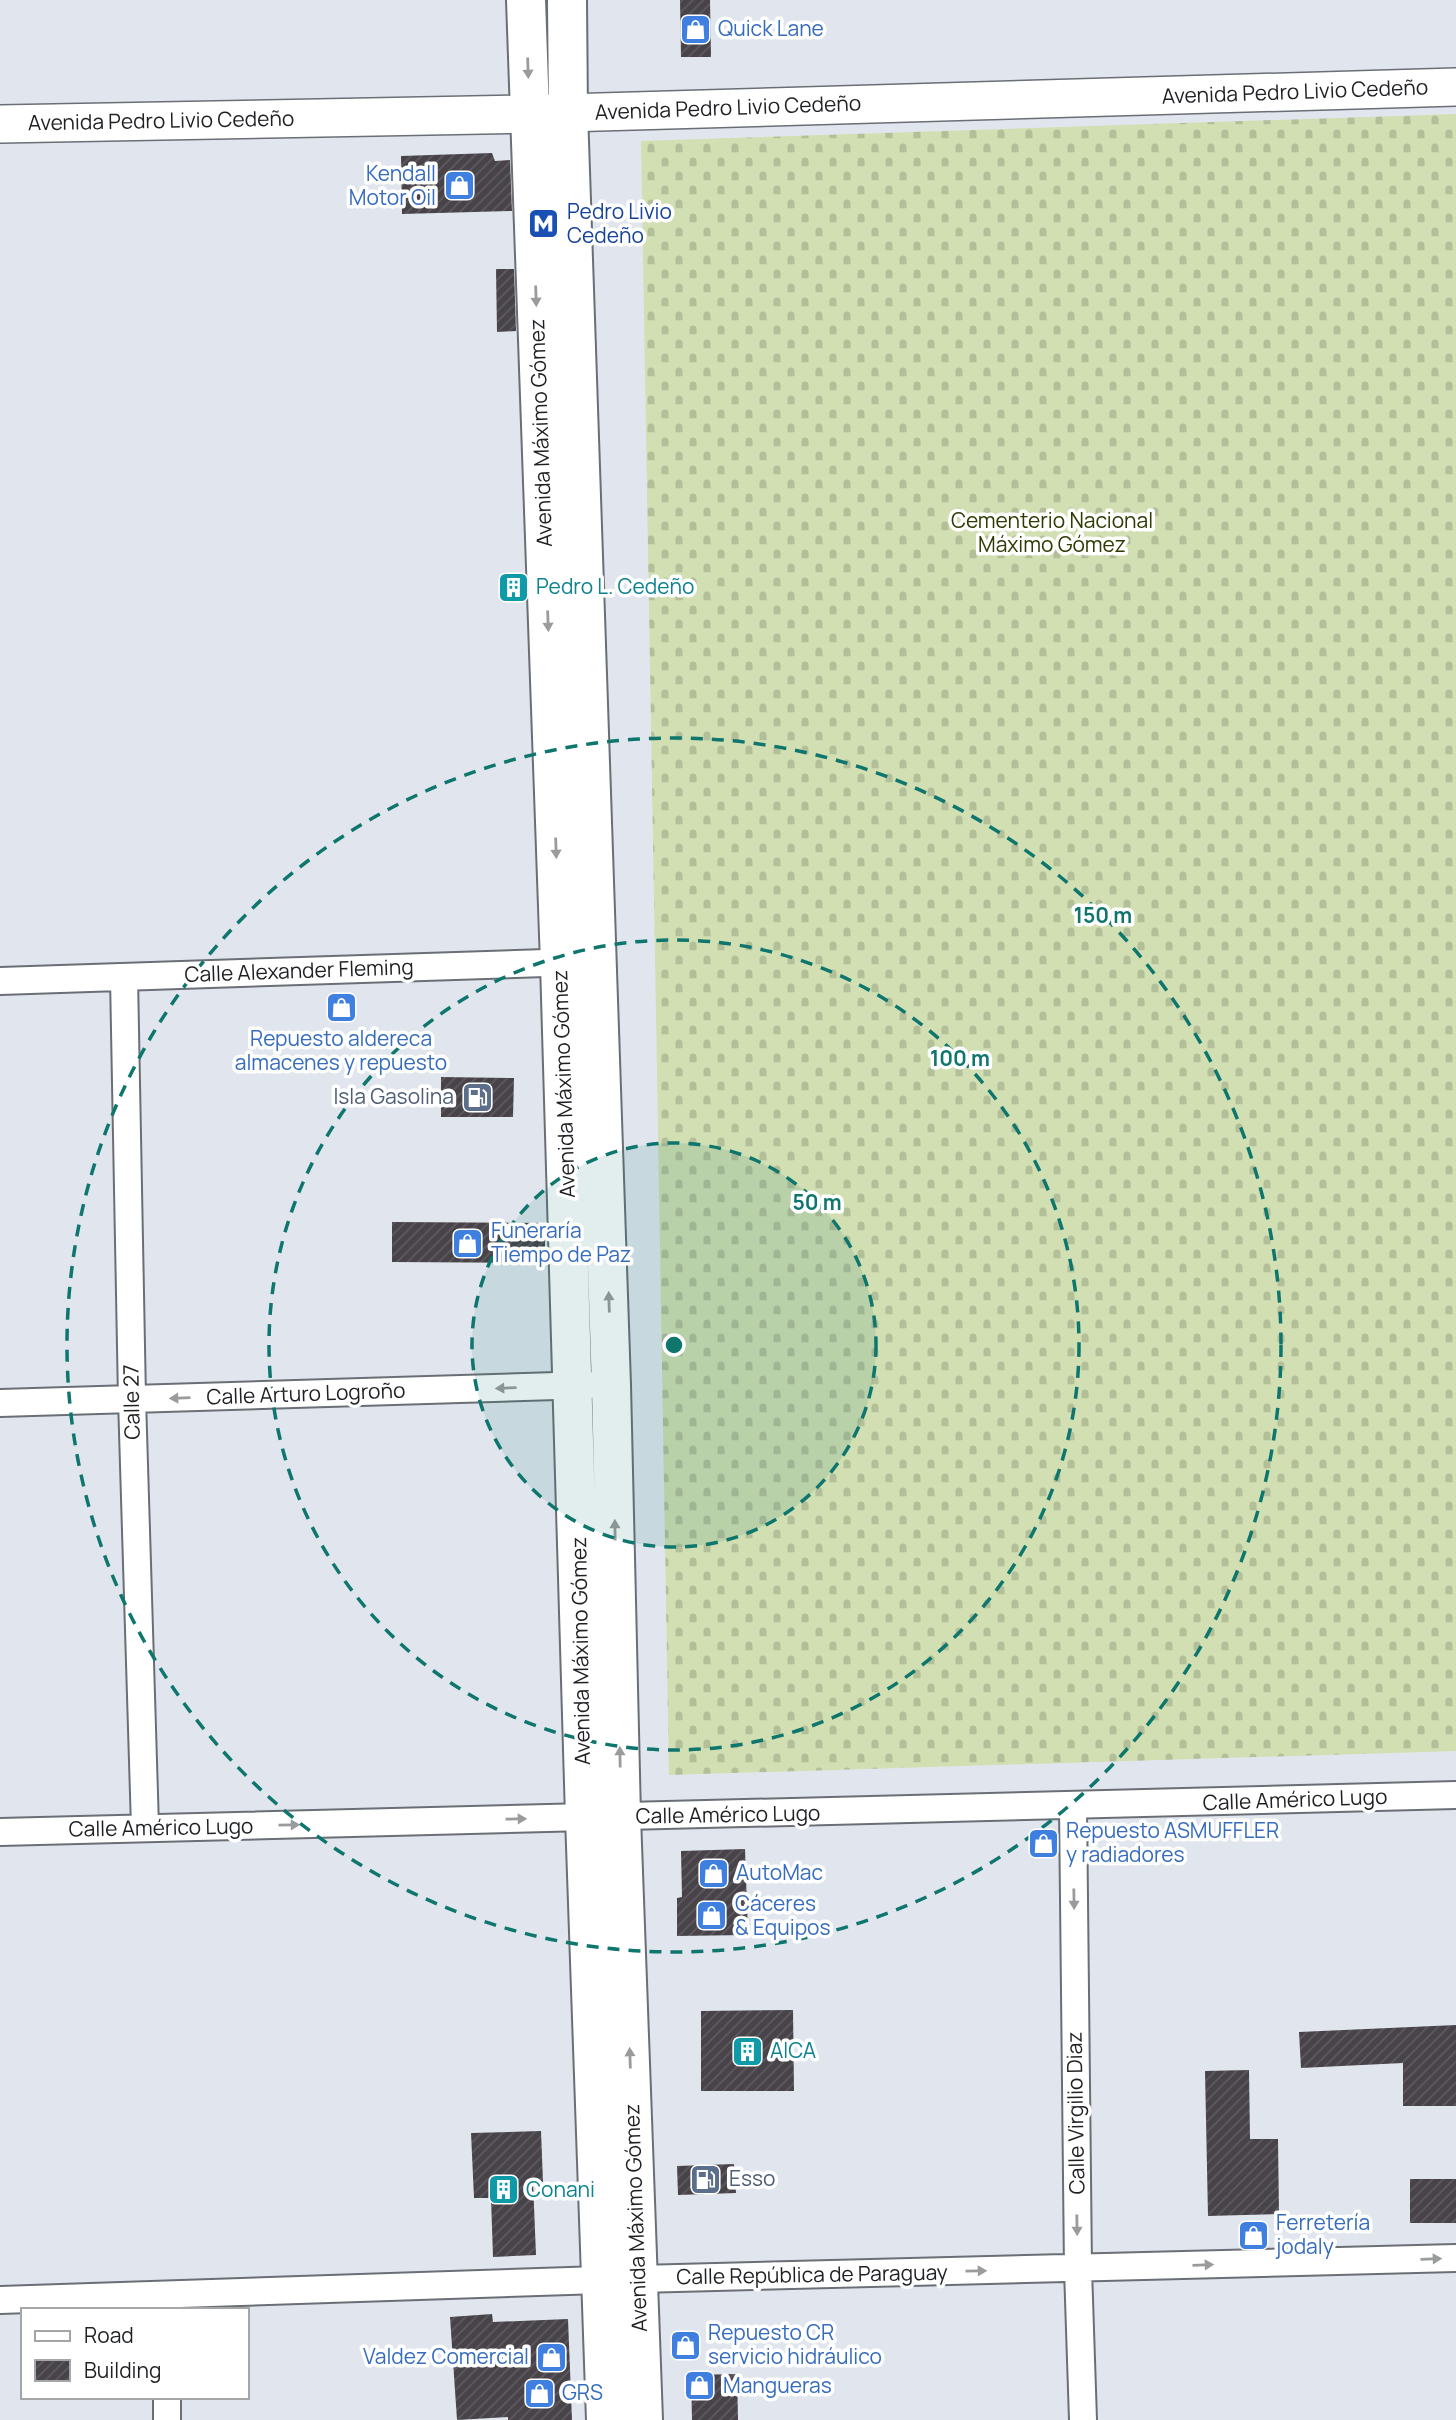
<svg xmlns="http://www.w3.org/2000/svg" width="1456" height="2420" viewBox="0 0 1456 2420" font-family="Manrope,sans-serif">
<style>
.cemetery{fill:url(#cemetery-stones)}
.building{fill:url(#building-hatch)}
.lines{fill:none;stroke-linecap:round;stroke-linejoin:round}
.minor-casing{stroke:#6a6f75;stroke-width:30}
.secondary-casing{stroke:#6a6f75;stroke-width:40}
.primary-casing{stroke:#6a6f75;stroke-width:42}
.minor{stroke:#fff;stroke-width:26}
.secondary{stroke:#fff;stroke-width:37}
.primary{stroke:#fff;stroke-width:38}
.oneway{fill:#9a9b9c}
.ring{fill:none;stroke:#0f766e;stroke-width:3.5;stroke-dasharray:12 9}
.labels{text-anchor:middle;stroke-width:7;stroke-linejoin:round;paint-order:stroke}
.shop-label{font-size:21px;fill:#366cbe;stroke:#fff;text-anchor:start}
.street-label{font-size:21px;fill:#1e2023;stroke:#fff}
.transit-label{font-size:21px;fill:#164399;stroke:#fff;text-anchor:start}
.park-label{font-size:21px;fill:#2f3b02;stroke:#fff}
.culture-label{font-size:21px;fill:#0d838f;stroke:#fff;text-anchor:start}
.service-label{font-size:21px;fill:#4e5e75;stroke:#fff;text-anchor:end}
.centre{fill:#0f766e;stroke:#fff;stroke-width:3.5}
.ring-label{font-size:21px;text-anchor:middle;font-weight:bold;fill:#0f766e;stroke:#fff;stroke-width:7;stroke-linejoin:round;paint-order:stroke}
</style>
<defs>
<pattern id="cemetery-stones" width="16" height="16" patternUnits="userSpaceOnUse" patternTransform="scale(1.75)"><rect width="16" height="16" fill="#d1dfb2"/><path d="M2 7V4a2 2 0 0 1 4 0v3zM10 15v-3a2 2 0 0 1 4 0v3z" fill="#b3bf99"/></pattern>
<pattern id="building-hatch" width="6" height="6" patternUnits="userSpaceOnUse" patternTransform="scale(1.75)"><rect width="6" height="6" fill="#474349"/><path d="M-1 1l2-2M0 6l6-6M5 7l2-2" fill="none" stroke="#5e5b60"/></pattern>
</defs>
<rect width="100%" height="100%" fill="#e1e6ee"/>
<path class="cemetery" d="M1456,114v1637l-787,24 -28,-1634z"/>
<path class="building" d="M680,0h30l1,57h-30z
M492,153l3,8 15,-1 2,51 -110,3 -1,-58z
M496,269h18l2,62 -19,1z
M441,1077l73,1 -1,39h-72z
M392,1222l153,1v40l-153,-1z
M745,1849l3,86 -71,1v-38l5,-1 -1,-46z
M793,2010l1,81h-93v-80z
M1456,2025v81h-53v-43l-102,5 -2,-36z
M1249,2070l1,69h28l1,75 -71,2 -3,-145z
M541,2131l2,51h-10l3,73 -43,2 -2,-59h-17l-3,-65z
M734,2164l2,29 -58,2 -1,-29z
M1410,2179h46v44h-46z
M492,2314l1,8 75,-3 4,101h-64v-3l-51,3 -7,-103z
M737,2374l1,46h-46l-1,-45z"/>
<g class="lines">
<defs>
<path id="minor" d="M124,977l8,422 13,428
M0,981l575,-19
M0,1403l589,-18
M1073,1807l5,462 5,151
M0,1832l1456,-37
M0,2300l600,-20 856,-22
M167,2397v23"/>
<path id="secondary" d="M0,124l530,-10 926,-27"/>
<path id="primary" d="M526,0l34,963 25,854 21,603
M567,0l1,112 43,1273 10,432 22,603"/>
</defs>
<use href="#minor" class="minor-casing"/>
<use href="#secondary" class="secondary-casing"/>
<use href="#primary" class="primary-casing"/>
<use href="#minor" class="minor"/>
<use href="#secondary" class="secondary"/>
<use href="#primary" class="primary"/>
</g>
<defs><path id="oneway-solid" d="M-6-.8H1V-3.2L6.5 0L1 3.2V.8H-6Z" transform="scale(1.75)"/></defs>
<g class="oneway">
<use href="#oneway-solid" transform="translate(528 68) rotate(88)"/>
<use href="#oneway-solid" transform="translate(536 296) rotate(88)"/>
<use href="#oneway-solid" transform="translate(548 621) rotate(88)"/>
<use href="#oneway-solid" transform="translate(556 848) rotate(88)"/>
<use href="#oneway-solid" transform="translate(609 1302) rotate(-92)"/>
<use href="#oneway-solid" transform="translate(506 1388) rotate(178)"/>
<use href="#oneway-solid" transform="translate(180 1398) rotate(178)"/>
<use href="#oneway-solid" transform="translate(615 1530) rotate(-91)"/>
<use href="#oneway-solid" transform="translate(620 1757) rotate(-91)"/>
<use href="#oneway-solid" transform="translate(516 1819) rotate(-1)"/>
<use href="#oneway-solid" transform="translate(289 1825) rotate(-1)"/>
<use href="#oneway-solid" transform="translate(1074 1899) rotate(89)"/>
<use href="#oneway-solid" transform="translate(630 2058) rotate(-92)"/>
<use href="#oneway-solid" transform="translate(1077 2225) rotate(89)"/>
<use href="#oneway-solid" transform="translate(1431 2259) rotate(-2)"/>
<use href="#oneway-solid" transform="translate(1203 2265) rotate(-2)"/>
<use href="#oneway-solid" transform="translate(976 2271) rotate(-1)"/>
</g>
<circle cx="674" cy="1345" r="202" fill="#0f766e" fill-opacity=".12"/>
<g class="ring">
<circle cx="674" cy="1345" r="202"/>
<circle cx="674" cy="1345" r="405"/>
<circle cx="674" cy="1345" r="607"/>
</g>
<defs>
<symbol id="shop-square" viewBox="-11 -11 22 22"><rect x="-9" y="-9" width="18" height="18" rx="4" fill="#3f7fe0" stroke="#fff"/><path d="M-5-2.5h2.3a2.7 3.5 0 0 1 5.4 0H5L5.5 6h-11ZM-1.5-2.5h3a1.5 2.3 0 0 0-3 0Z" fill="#fff"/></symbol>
<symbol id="metro-square" viewBox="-11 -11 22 22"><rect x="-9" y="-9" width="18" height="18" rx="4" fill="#1a4fb4" stroke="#fff"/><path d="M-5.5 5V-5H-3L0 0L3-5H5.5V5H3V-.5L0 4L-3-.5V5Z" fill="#fff"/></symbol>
<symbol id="building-square" viewBox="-11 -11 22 22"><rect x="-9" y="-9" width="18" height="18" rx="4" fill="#0f9aa8" stroke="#fff"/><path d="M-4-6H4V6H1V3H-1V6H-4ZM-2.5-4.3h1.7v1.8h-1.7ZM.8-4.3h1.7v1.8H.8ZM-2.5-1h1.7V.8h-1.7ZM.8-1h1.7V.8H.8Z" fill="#fff"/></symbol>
<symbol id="fuel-square" viewBox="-11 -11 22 22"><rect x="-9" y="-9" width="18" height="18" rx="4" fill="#5c6f8a" stroke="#fff"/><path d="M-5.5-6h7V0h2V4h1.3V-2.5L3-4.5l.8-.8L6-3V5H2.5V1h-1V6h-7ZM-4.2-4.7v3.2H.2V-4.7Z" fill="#fff"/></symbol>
</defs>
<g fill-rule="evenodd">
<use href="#shop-square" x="678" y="12" width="35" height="35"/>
<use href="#shop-square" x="442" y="168" width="35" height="35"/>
<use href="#metro-square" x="526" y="206" width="35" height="35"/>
<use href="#building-square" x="496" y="570" width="35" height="35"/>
<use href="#shop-square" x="324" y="990" width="35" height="35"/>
<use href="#fuel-square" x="460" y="1080" width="35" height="35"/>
<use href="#shop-square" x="450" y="1226" width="35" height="35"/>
<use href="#shop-square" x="1026" y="1826" width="35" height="35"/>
<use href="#shop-square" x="696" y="1856" width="35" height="35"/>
<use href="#shop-square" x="694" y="1898" width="35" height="35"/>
<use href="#building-square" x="730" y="2034" width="35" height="35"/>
<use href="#fuel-square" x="688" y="2162" width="35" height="35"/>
<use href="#building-square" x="486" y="2172" width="35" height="35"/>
<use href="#shop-square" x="1236" y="2218" width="35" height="35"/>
<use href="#shop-square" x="668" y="2328" width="35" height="35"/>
<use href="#shop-square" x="534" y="2340" width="35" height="35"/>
<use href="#shop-square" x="682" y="2368" width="35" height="35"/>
<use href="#shop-square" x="522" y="2376" width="35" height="35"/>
</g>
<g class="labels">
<g class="shop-label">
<text x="718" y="36">Quick Lane</text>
<text x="436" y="181" text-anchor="end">Kendall<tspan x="436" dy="24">Motor Oil</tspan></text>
<text x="341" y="1046" text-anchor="middle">Repuesto aldereca<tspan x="341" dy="24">almacenes y repuesto</tspan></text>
<text x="491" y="1238">Funeraría<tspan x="491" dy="24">Tiempo de Paz</tspan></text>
<text x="1066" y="1838">Repuesto ASMUFFLER<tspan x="1066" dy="24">y radiadores</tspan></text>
<text x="736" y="1880">AutoMac</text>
<text x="735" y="1911">Cáceres<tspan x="735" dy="24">&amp; Equipos</tspan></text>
<text x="1276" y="2230">Ferretería<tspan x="1276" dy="24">jodaly</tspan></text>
<text x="708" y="2340">Repuesto CR<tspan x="708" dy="24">servicio hidráulico</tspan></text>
<text x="529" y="2364" text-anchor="end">Valdez Comercial</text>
<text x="723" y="2393">Mangueras</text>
<text x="562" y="2400">GRS</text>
</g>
<g class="street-label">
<text transform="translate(1295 92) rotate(-2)" y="7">Avenida Pedro Livio Cedeño</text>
<text transform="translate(728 108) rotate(-2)" y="7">Avenida Pedro Livio Cedeño</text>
<text transform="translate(161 121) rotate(-1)" y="7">Avenida Pedro Livio Cedeño</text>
<text transform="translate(541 433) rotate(-92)" y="7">Avenida Máximo Gómez</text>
<text transform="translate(299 971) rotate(-2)" y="7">Calle Alexander Fleming</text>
<text transform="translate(564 1084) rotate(-92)" y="7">Avenida Máximo Gómez</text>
<text transform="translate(306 1394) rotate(-2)" y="7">Calle Arturo Logroño</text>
<text transform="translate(132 1402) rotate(-91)" y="7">Calle 27</text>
<text transform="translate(581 1651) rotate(-91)" y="7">Avenida Máximo Gómez</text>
<text transform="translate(1295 1800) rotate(-2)" y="7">Calle Américo Lugo</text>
<text transform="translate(728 1815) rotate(-1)" y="7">Calle Américo Lugo</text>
<text transform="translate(161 1828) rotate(-1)" y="7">Calle Américo Lugo</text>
<text transform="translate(1076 2113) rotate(-91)" y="7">Calle Virgilio Diaz</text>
<text transform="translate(636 2218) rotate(-92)" y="7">Avenida Máximo Gómez</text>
<text transform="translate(812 2275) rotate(-1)" y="7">Calle República de Paraguay</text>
</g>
<g class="transit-label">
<text x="567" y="219">Pedro Livio<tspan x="567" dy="24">Cedeño</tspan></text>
</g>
<g class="park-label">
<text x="1052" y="528">Cementerio Nacional<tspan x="1052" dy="24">Máximo Gómez</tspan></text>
</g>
<g class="culture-label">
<text x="536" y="594">Pedro L. Cedeño</text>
<text x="770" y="2058">AICA</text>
<text x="526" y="2197">Conani</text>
</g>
<g class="service-label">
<text x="454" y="1104">Isla Gasolina</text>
<text x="729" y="2186" text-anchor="start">Esso</text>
</g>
</g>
<circle cx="674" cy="1345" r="10" class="centre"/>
<g class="ring-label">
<text x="1103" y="923">150 m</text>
<text x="960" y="1066">100 m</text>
<text x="817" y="1210">50 m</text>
</g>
<rect x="21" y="2308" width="228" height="91" fill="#ffffff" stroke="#a5a6a7" stroke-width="2"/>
<rect x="35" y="2331" width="35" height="10" fill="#ffffff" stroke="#a5a6a7" stroke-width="2"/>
<text x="84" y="2343" font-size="21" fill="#1e2023">Road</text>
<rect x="35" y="2360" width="35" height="21" fill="url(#building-hatch)" stroke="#a5a6a7" stroke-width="2"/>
<text x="84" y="2378" font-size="21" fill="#1e2023">Building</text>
</svg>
